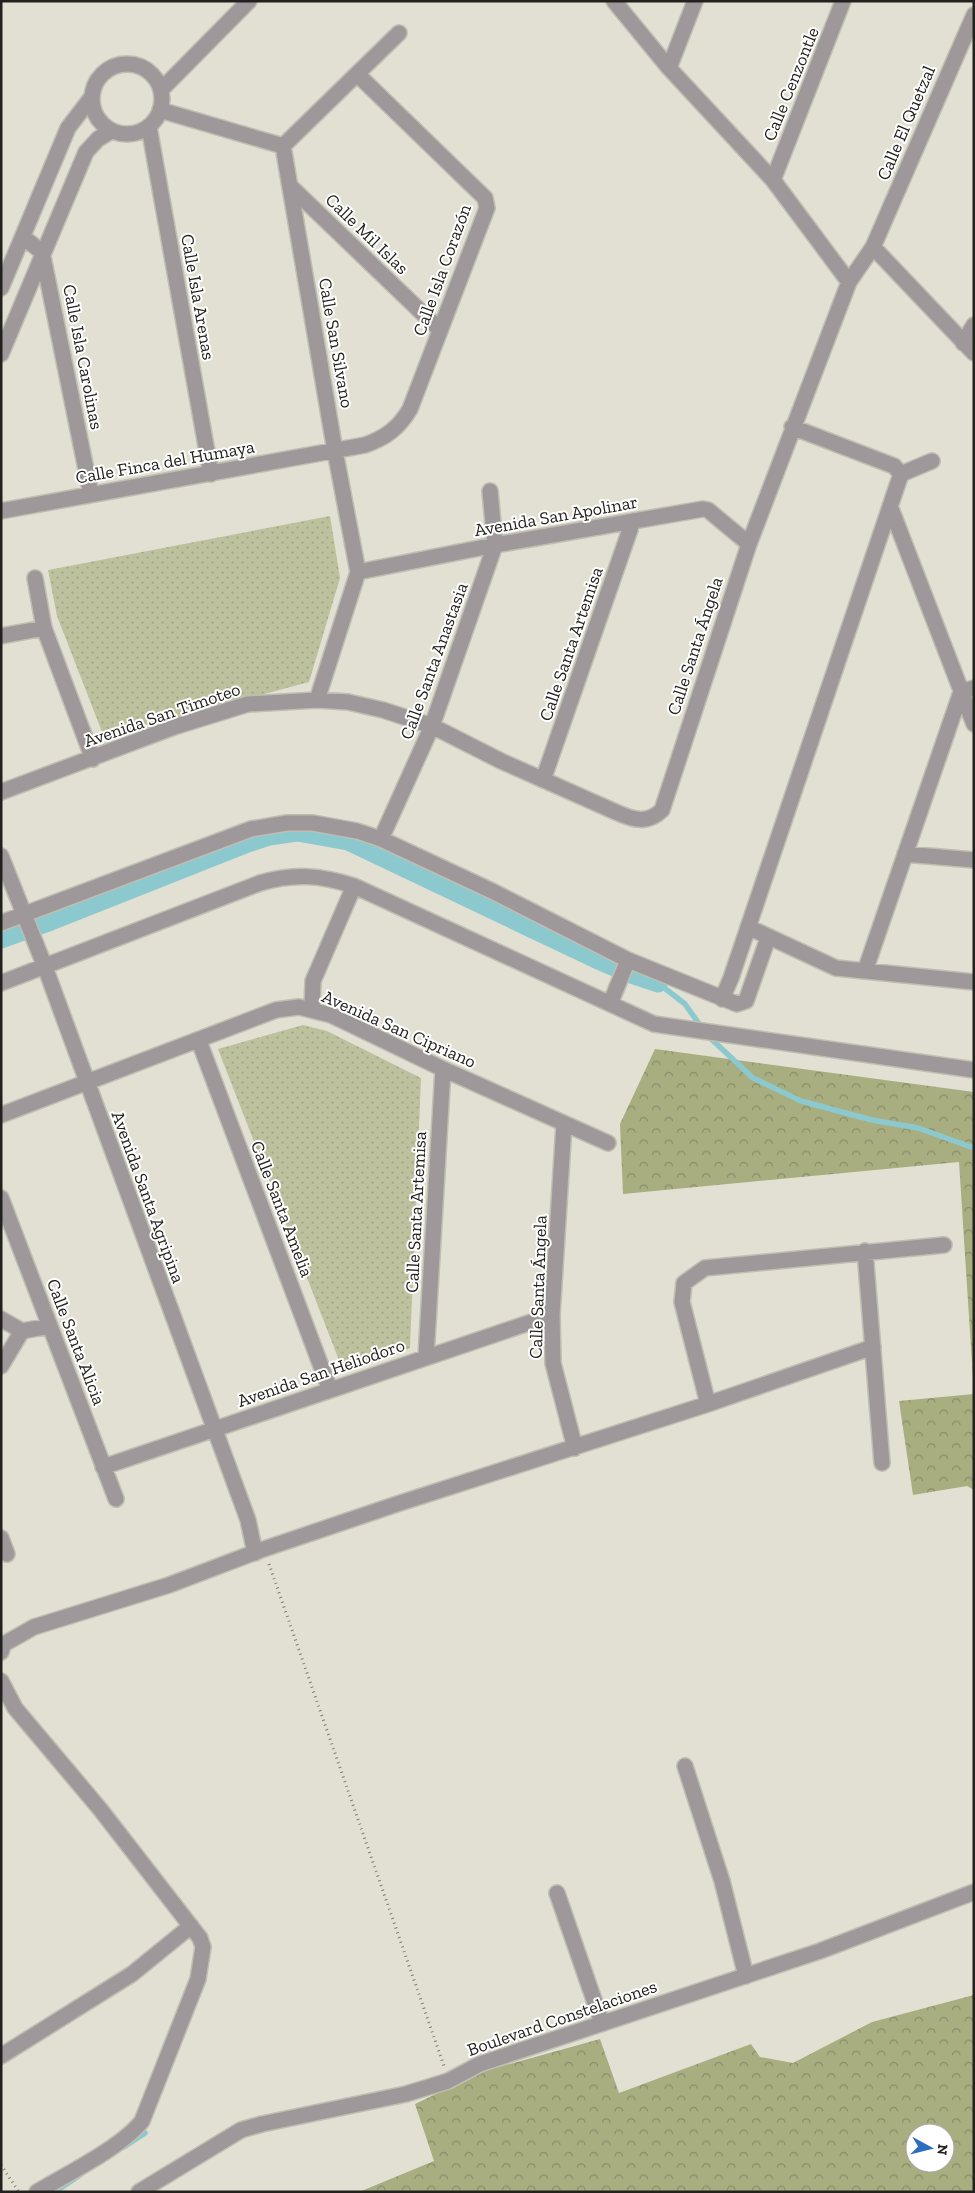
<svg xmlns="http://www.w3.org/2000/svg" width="975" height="2193" viewBox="0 0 975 2193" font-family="'Zilla Slab',serif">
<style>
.forest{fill:url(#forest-crowns);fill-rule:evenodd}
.park{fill:url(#park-dots)}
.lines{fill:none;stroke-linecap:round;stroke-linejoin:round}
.stream{stroke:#8cc9cf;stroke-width:5.5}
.canal{stroke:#8cc9cf;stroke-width:19}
.street-casing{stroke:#bfbeb2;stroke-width:18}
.path{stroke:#7e7d74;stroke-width:3;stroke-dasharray:1 4;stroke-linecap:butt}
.street{stroke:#9e989a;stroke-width:15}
.labels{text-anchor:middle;stroke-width:4;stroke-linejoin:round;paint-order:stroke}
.street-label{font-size:18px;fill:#22211d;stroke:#fff}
</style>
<defs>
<pattern id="forest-crowns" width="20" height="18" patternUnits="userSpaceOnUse" patternTransform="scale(1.25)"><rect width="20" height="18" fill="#a8ae80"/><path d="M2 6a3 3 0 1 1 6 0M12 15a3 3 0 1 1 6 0" fill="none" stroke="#888d68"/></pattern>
<pattern id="park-dots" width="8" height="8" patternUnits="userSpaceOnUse" patternTransform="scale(1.25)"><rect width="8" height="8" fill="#bdc19d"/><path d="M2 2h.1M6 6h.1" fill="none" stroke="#a2a687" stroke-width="1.8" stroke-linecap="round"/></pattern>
</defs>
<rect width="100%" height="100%" fill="#e2e0d3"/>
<path class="forest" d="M655,1049l319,43v398l-7,-4 -54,9 -14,-94 75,-7 -15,-232 -336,32 -3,-70z
M974,1995v197h-615l75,-31 -19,-57 69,-33 116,-32 19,54 132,-49 9,13 33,6 79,-41zM915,2133h30v30h-30z"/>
<path class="park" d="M330,516l10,62 -31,104 -205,55 -47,-121 -9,-46z
M303,1025l24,6 94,47 -11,270 -66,25 -126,-324z"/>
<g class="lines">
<path class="stream" d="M658,983l27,21 17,24
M707,1035l46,43 48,23 71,19 46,8 56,20
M124,2147l21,-14
M55,2192l25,-17"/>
<path class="canal" d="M1,939l50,-18 197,-78 21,-7 28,-4 51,9 248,118 32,14 30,10"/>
<defs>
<path id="street" d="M614,1l55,67 104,112 76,102
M92 99a35 35 0 1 1 70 0a35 35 0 1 1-70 0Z
M669,68l26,-67
M161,90l88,-89
M160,110l123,36
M149,127l62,347
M773,180l70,-179
M290,186l150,144
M23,237l19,15 49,242
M873,247l101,106
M1,288l67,-160 23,-30
M963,343l11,-18
M1,354l85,-202 12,-13 13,-8
M792,427l102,39 7,8
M890,506l84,218
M1,511l364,-66c20,-7 34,-17 45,-36l77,-201 -2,-10 -128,-124
M358,572l137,-27 208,-36 5,1 41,34
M35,578l9,50 49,131
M1,636l43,-8
M317,700l41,-128 -23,-121 -52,-305 116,-113
M543,780l90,-259
M1,792l173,-65 74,-23 69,-4 31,2 35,8 49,16 69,35 117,52c16,7 30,11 44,-3l87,-266 100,-262 24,-35 101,-232
M381,839l51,-113 63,-181 -5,-54
M905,854l69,6
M1,856l44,111 203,553 7,33
M1,923l250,-94 36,-6h26l44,8 24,8 111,52 136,69 -18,44
M748,927l88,41 138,14
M628,960l109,44 9,-3 22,-63
M865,971l96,-279 13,-4
M1,983l259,-100c34,-10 61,-8 94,3l300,138 320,46
M722,999l9,-21 170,-504 31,-13
M312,1009l1,-28 41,-95
M199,1041l131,349
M1,1115l275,-105 23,-3 32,8 112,54 165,74
M564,1124l-12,191 1,48 22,85
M1,1198l115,301
M865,1251l17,212
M1,1319l21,12 28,-5
M426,1357l17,-288
M1,1366l21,-35
M708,1404l-26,-102 2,-19 21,-15 239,-23
M103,1467l449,-152
M1,1538l6,16
M1,1652l3,-8 30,-17 135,-42 92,-35 136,-46 311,-100 165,-57
M1,1681l14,27 85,101 100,129 3,9 -5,32 -56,142c-20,26 -75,53 -105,71
M685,1766l37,115 24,95
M557,1893l45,130
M1,2056l131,-82 59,-48
M139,2192l102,-62 21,-6 144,-30 42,-13 32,-17 340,-113 154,-59"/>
</defs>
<use href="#street" class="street-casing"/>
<path class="path" d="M269,1564l175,502
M1,2165l18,27"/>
<use href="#street" class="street"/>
</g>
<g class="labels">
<g class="street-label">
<text transform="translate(791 84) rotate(-68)" y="6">Calle Cenzontle</text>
<text transform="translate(906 123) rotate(-67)" y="6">Calle El Quetzal</text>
<text transform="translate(367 234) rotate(44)" y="6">Calle Mil Islas</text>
<text transform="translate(442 270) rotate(-70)" y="6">Calle Isla Corazón</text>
<text transform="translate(198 297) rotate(80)" y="6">Calle Isla Arenas</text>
<text transform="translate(336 343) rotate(80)" y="6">Calle San Silvano</text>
<text transform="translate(83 357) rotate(79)" y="6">Calle Isla Carolinas</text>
<text transform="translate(165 462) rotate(-10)" y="6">Calle Finca del Humaya</text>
<text transform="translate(556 516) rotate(-10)" y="6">Avenida San Apolinar</text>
<text transform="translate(571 644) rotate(-71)" y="6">Calle Santa Artemisa</text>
<text transform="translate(695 646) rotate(-72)" y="6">Calle Santa Ángela</text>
<text transform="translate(434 661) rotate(-70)" y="6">Calle Santa Anastasia</text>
<text transform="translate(162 715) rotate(-19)" y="6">Avenida San Timoteo</text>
<text transform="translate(399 1029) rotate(24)" y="6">Avenida San Cipriano</text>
<text transform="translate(148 1197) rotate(70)" y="6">Avenida Santa Agripina</text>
<text transform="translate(282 1209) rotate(69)" y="6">Calle Santa Amelia</text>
<text transform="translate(416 1212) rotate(-87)" y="6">Calle Santa Artemisa</text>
<text transform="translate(538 1287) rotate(-88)" y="6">Calle Santa Ángela</text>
<text transform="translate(76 1342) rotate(69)" y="6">Calle Santa Alicia</text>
<text transform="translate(321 1373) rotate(-19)" y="6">Avenida San Heliodoro</text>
<text transform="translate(562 2018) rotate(-19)" y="6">Boulevard Constelaciones</text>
</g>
</g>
<rect width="975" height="2193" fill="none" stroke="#22211d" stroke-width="5"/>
<g transform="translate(930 2148) rotate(97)"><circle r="24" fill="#ffffff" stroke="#a7a6a5"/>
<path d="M0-4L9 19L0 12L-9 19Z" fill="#296ebf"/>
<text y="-8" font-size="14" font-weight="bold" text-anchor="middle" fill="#22211d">N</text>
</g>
</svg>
